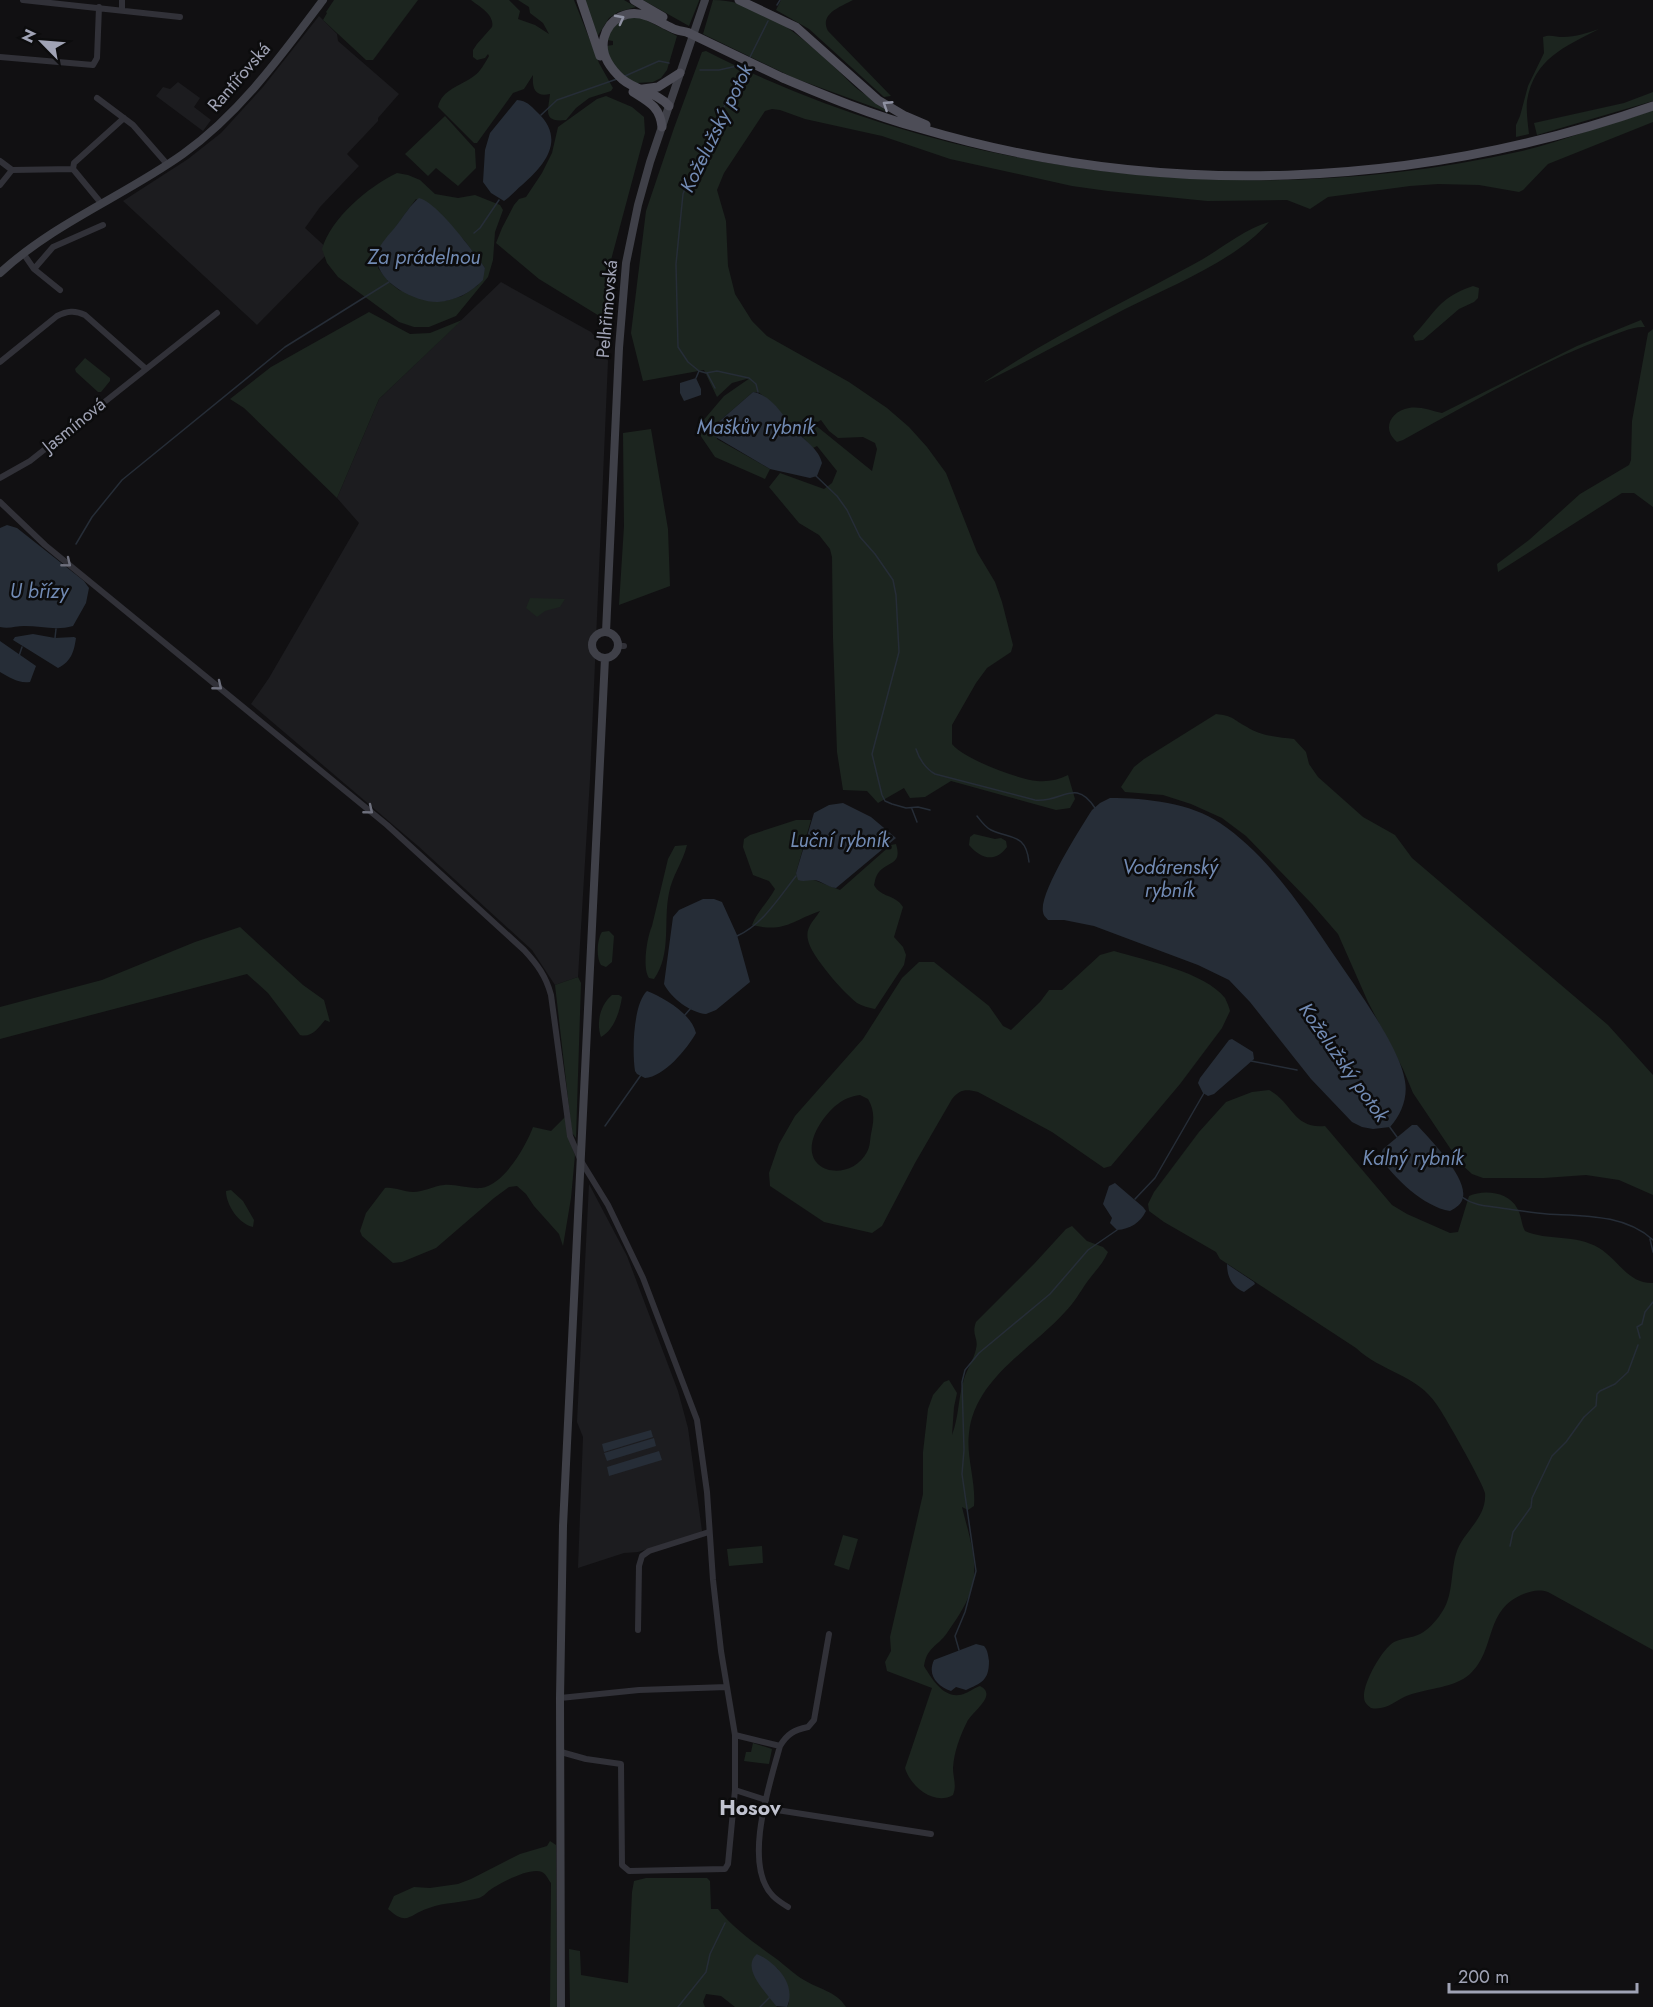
<svg xmlns="http://www.w3.org/2000/svg" width="1653" height="2007" viewBox="0 0 1653 2007" font-family="Jost,sans-serif">
<style>
.built{fill:#1c1c1f}
.green{fill:#1c251f;fill-rule:evenodd}
.water{fill:#262d37}
.lines{fill:none;stroke-linecap:round;stroke-linejoin:round}
.stream{stroke:#262d37;stroke-width:1.5}
.street{stroke:#313138;stroke-width:6}
.secondary{stroke:#3f4048;stroke-width:8}
.primary{stroke:#4d4d57;stroke-width:9}
.primary-bridge{stroke:#4d4d57;stroke-width:9}
.oneway{stroke:#8f92a2}
.oneway2{stroke:#6e707d}
.labels{text-anchor:middle;stroke-width:5;stroke-linejoin:round;paint-order:stroke}
.street-label{font-size:18px;fill:#a0a3b5;stroke:#0c0c0d}
.water-label{font-size:20px;font-style:italic;fill:#728bb4;stroke:#0c0c0d}
.quarter-label{font-size:21px;font-weight:bold;fill:#c1c3d0;stroke:#0c0c0d}
</style>
<rect width="100%" height="100%" fill="#111012"/>
<path class="built" d="M319,16l18,18 1,7 61,53 -21,24v3l-31,33 12,12 -39,41 -15,21 25,23 -73,74 -134,-124 65,-42 33,-26 42,-46z
M178,82l22,16 -6,9 17,13 -8,11 -47,-35 7,-9 7,2z
M501,282l90,50 13,15 4,14 -18,418 -12,198 -23,8 -23,-35 -114,-104 -167,-142 18,-26 90,-155 -22,-25 42,-99z
M589,1184l38,72 51,135 10,37 14,103 -2,2 -62,19 -14,1 -46,15 5,-131 -6,-15z"/>
<path class="green" d="M334,0h84l-45,60h-7l-43,-40 4,-7 -1,-1z
M471,0h38l11,11 -2,8 17,6 14,9 -6,-11 -13,-10 -1,-6 -11,-7h56l25,63 14,25 -2,3 -22,7 -13,10 -10,12c-25,3 -17,-12 -16,-26 -15,3 -18,-5 -17,-19l-9,14 -11,4 -36,50h-3l-36,-36c4,-18 23,-21 36,-31 6,-4 11,-13 15,-20l-1,-2 -3,4 -8,2 -4,-3v-7l4,-6 15,-17c3,-12 -12,-20 -21,-27z
M584,0h40l12,7 -18,5 -9,6 -12,19z
M643,0h56v1l-10,25z
M713,0c55,0 105,51 142,87 9,8 26,16 32,25l-93,-34 -91,-44z
M781,0h72c-13,7 -34,14 -25,31l63,65 -7,1 -75,-68 -33,-19z
M630,17l12,1 35,18 -10,34 -6,8 -8,4 -16,1 -8,-3 -18,-18 -5,-16 7,-1v-4l-6,-1c4,-13 11,-18 23,-23z
M1599,29c-35,18 -65,30 -72,72 -1,11 1,23 2,33l-13,3v-12l4,-9 8,-30 16,-33 -1,-16c7,-3 13,0 20,0 13,0 24,-4 36,-8z
M706,51c247,126 546,161 816,100 22,-5 44,-13 66,-20 21,-7 44,-13 65,-21v12l-105,42 -25,26 -4,2 -40,-7 -41,-1 -28,2 -82,11 -18,12 -23,-9 -80,1 -99,-10 -36,-5 -122,-27 -68,-23 -77,-17 -25,-9 -8,-1 -7,2 -41,62 -7,17 9,31 2,45 7,28 17,27 15,15 82,46 38,26 22,19 18,20 19,26 31,79 18,30 7,20 11,43 -2,7 -24,16 -11,15 -24,42v19c12,15 65,35 85,37 11,1 21,-1 31,-6l7,24 -5,9 -14,2 -105,-29 -26,16 -15,1 -6,-10 -26,15 -11,-12 -24,-1 -6,-38 -4,-114 -1,-81 -2,-8 -11,-14 -20,-12 -30,-36 11,-14 44,16 8,-6 5,-12 -20,-25 -4,2c-19,-19 -33,-40 -55,-56h-5l-38,33 2,14 53,30 -5,10 -50,-22 -19,-28 28,-33 26,-18 -18,5 -15,14 -13,-27 -61,11 -12,-48 15,-122 28,-83 28,-76zM821,420l8,11 9,7 25,-1 12,6 2,6 -5,22 -58,-47z
M1653,92v9l-116,34 -3,-12 90,-20z
M606,96l26,11 12,10 1,16 -34,127 -6,57h-4l-62,-38 -43,-36 6,-15 12,-23 5,-6 7,-2 16,-24 10,-20 6,-26 39,-28z
M445,116l30,33 1,19 -18,18 -22,-18 -8,8 -23,-22z
M397,173l11,2 12,5 15,14 23,4 17,-3 25,10 3,5 -8,22 -2,28 -5,17 -32,39 -27,11h-15l-15,-5 -61,-45 -11,-14 -5,-14c9,-31 46,-62 75,-76zM416,199l48,41 21,28 -7,17 -16,11 -17,5 -46,-11 -10,-8 -11,-14v-17z
M1269,222c-34,39 -98,64 -144,87 -47,24 -94,51 -142,74 66,-46 140,-80 211,-119 25,-13 48,-34 75,-42z
M1473,286l6,2 -1,10 -4,4 -15,7 -36,31 -8,1 -2,-5c23,-24 25,-38 60,-50z
M369,312l41,22 20,-1 32,-13 -83,79 -42,99 -93,-90 -14,-9 41,-32z
M1641,320l4,7c-13,-1 -28,7 -40,11 -71,27 -136,66 -202,102l-6,2c-16,-13 -6,-31 12,-34 11,-2 23,3 33,5l135,-67z
M1653,329v178l-19,-14h-12l-124,79 -1,-8 32,-24 51,-46 49,-29 2,-5 1,-39 16,-88z
M85,358l25,20v3l-9,11h-3l-22,-20 -1,-3z
M651,429l17,100 2,57 -51,19 5,-79 -1,-93z
M530,598l35,1 -5,8 -15,4 -8,6 -11,-9z
M1216,714c18,2 16,5 31,13 13,9 32,10 47,12l12,13 3,12 9,13 45,40 32,18 17,23 196,167 45,50v120l-34,-15 -33,-5 -42,3h-61l-11,-4 -12,-11 -47,-70 -10,-24 -35,-67 -30,-68 -26,-30 -66,-68 -24,-18 -31,-14 -28,-9 -38,-3 -4,-5 13,-20 10,-8z
M796,820h15l-15,53 44,17 51,-45 5,-1c7,23 -10,16 -19,31 -2,3 -2,7 -3,10 7,13 21,9 29,22l-9,30 9,10 3,8 -2,10 -29,44c-6,-1 -13,-3 -18,-6 -13,-10 -46,-47 -49,-63 -3,-13 6,-19 12,-29 -29,10 -35,22 -68,14 5,-13 16,-23 23,-36l-6,-8 -16,-6 -10,-28 1,-8 6,-4z
M974,834l21,5 6,-1 5,3 1,6c-12,16 -26,12 -38,-2l1,-8z
M687,845c-4,17 -15,31 -18,48 -6,28 3,61 -15,86l-5,-1c-7,-10 -2,-41 3,-52l16,-67 7,-13z
M240,927l63,58 21,15 6,22 -5,-2c-7,8 -13,18 -25,15l-32,-42 -21,-19 -247,65v-32l102,-27 93,-38z
M609,931l5,5 -2,26 -6,5 -5,-2c-5,-7 -4,-26 1,-33z
M1114,951c30,9 91,21 111,47 2,4 4,9 5,13l-8,17 -42,56 -69,82 -7,2 -52,-36 -74,-40c-12,-3 -18,-3 -26,7l-37,64 -33,63 -10,7 -48,-11 -54,-36 -1,-13 10,-29 16,-28 68,-77 39,-61 17,-16h15l55,44 14,20 8,4 29,-28 9,-12h13l38,-35zM860,1095l8,4c7,12 6,22 3,35 -1,6 -1,13 -4,18 -18,34 -77,20 -47,-28 10,-15 22,-27 40,-29z
M578,977l3,6 -5,155 -4,-5 -17,-148z
M612,995h7l3,2c-2,14 -8,33 -21,40 -5,-14 -1,-32 11,-42z
M1269,1090c24,13 24,39 56,36l67,79 15,9 43,19 8,-1 11,-36c15,-7 40,-4 48,12 5,8 4,16 8,23 22,10 51,3 74,17 20,12 29,36 54,35v367l-105,-58c-10,-3 -17,-1 -27,3 -37,17 -25,55 -51,79 -16,14 -41,14 -61,21 -14,5 -22,16 -38,13 -4,-3 -7,-6 -7,-11 -1,-14 18,-48 30,-55 8,-4 18,-4 26,-8 7,-3 16,-13 20,-19 14,-18 10,-41 16,-61 6,-22 31,-35 29,-61 -1,-8 -40,-77 -48,-88 -20,-31 -56,-33 -81,-57l-136,-89 -4,-7 -52,-30 -15,-11 -1,-7 6,-12 45,-60 27,-30 26,-10z
M565,1117l3,19 7,19 -4,43 -8,48 -4,-12 -25,-28 -8,-12 -9,-8 -8,1 -15,11 -58,50 -34,14 -9,1 -31,-27 -2,-5 6,-18 19,-25c10,-1 18,4 28,4 11,0 20,-6 31,-7 12,-1 25,4 37,3 23,-3 45,-42 52,-61l18,4z
M231,1190l12,11 11,19 -1,7c-14,-3 -27,-22 -27,-36z
M1072,1226l15,15 16,6 5,5c-5,12 -14,20 -21,30 -7,10 -13,21 -22,30 -33,37 -90,66 -96,121 -3,24 7,48 5,73l-6,4 -6,-3c5,21 14,47 12,68 -1,21 -16,42 -27,58 -10,14 -20,14 -23,33 9,15 22,36 42,27 5,-2 8,-5 14,-7 18,9 -7,25 -13,36 -7,14 -13,30 -14,46 0,10 4,17 0,27 -19,11 -43,-9 -48,-27l27,-80 -45,-17 -2,-9 6,-11 -1,-14 33,-143v-42l5,-43 5,-14 11,-13 5,-2 8,13 -3,14 -2,28c7,-18 6,-37 12,-56 3,-10 10,-20 12,-30 3,-11 -5,-14 0,-27l58,-58 32,-35z
M843,1535l15,4 -9,31 -15,-5z
M762,1546l1,17 -34,3 -2,-17z
M753,1743l19,6 -3,15 -25,-3 2,-9h5z
M550,1841l6,4 1,162h-7l1,-124c-3,-4 -5,-9 -9,-11 -12,-5 -42,11 -52,18 -4,3 -6,6 -11,8 -17,5 -34,4 -50,10 -20,6 -21,19 -41,1l6,-13 20,-9 16,1 28,-4 13,-5 49,-25 27,-8z
M646,1878h61l3,3 1,28h7c17,21 38,35 60,51 9,7 17,15 26,20 14,9 32,11 42,27h-59l2,-4 -11,-34 -21,-15 13,43 7,10h-42l-14,-11 -15,-2 -3,8 2,5h-135l-1,-58 11,2 1,24 47,8 4,-91 2,-11z"/>
<path class="water" d="M517,100c10,1 13,5 20,12 29,27 9,52 -15,73 -6,5 -12,12 -18,16l-13,-8 -8,-11 2,-32 5,-17z
M419,198c18,4 54,53 66,70l-2,12c-11,12 -28,21 -45,22 -22,1 -68,-22 -60,-50 2,-9 12,-18 18,-26 7,-9 15,-22 23,-28z
M696,378l5,11v6l-17,6 -4,-8v-10z
M753,392c19,3 31,25 42,38 9,10 24,19 27,33l-5,13 -7,2 -40,-9 -56,-33 -1,-3 2,-8z
M7,525l10,3 67,53 5,7 -3,15 -13,23c-17,5 -31,0 -49,0 -8,0 -15,3 -24,1v-99z
M33,634l22,4 19,-1 2,1c-2,13 -4,23 -18,30l-45,-28 2,-3z
M0,641l36,25 -6,16c-11,2 -21,-5 -30,-10z
M1110,798c36,0 81,5 110,25 55,37 92,101 129,154 17,25 52,75 56,104 3,17 -4,34 -15,46l-17,2 -11,-2 -10,-5 -41,-43 -61,-77 -21,-22 -31,-15 -104,-39 -30,-6h-16c-2,-3 -4,-3 -5,-8 -4,-19 37,-83 49,-102l8,-7z
M843,803l28,14 25,21 -60,50c-9,-1 -14,-7 -22,-8 -6,0 -10,2 -16,0l-2,-7 18,-60 15,-8z
M703,899h11l8,3 15,33 13,47 -34,28 -10,4c-15,-1 -35,-16 -42,-30l9,-67 6,-7z
M647,991c17,7 44,22 49,42 -9,16 -32,44 -51,45l-8,-4 -2,-3c-3,-19 -2,-67 12,-80z
M1232,1039l21,13 1,7 -40,35 -6,2 -5,-3 -5,-10 2,-5 29,-38z
M1412,1125h5c13,14 50,52 46,72 -1,7 -7,11 -13,14 -26,-4 -56,-33 -70,-54l3,-8z
M1115,1183l28,24 3,4c-6,12 -16,18 -29,19l-7,-7 2,-5 -9,-14 6,-18z
M1227,1264l27,18 1,2 -11,8c-12,-5 -17,-15 -17,-28z
M651,1430l2,7 -49,15 -2,-8z
M654,1438l2,8 -49,15 -3,-8z
M659,1451l3,9 -53,16 -2,-9z
M976,1644l8,2c4,5 4,9 5,15 0,20 -8,22 -23,29l-10,-3 -5,4c-14,-5 -24,-16 -17,-31z
M757,1954c19,9 40,30 30,53l-11,-1c-9,-13 -36,-38 -19,-52z"/>
<g class="lines">
<path class="stream" d="M777,5l3,-5
M750,57l18,-36
M746,63l-55,110 -8,21 -7,70 2,83 10,15 11,9 7,2 11,-2 32,7 7,6 2,8
M700,70h19l27,-6
M625,76l34,-15 10,2
M541,115l16,-15 60,-21
M474,233l6,-5 19,-28
M707,373l8,15
M696,378l3,-7
M816,476l21,20 10,14 13,27 15,17 18,26 3,15 3,57 -27,102 10,41 3,6 7,3 14,4 12,-1 12,3
M76,544l16,-27 30,-37 163,-133 104,-65
M55,638l1,-9
M19,656l3,-9
M916,749c3,10 10,20 19,25l100,26c27,3 40,-23 60,8
M912,809l5,13
M977,816c4,5 8,11 14,14 19,9 35,3 38,32
M737,936c26,-12 41,-37 59,-60
M684,1016l7,-8
M1251,1061l46,9
M605,1126l36,-51
M1389,1126l8,11
M1462,1197c12,9 25,9 39,11 16,2 31,5 46,6 36,2 78,0 106,26
M1135,1199l20,-21 49,-85
M1650,1239l3,13
M1640,1338l-3,-11 5,-3 3,-12 8,-10
M1510,1546l3,-14 18,-25 1,-9 20,-42 14,-14 18,-25 12,-11 1,-12 3,-3 15,-7 13,-12 10,-27
M959,1650l-4,-14 10,-24 11,-41 -14,-97 2,-24 -2,-68 3,-12 14,-17 71,-59 38,-44 29,-20
M678,2007l28,-35 4,-18 15,-31
M760,2007l10,-10"/>
<path class="street" d="M23,0l157,17
M122,10v-10
M0,57l93,8 4,-7 2,-51
M97,98l36,27 34,39
M0,161l12,9 61,-1
M0,185l12,-15
M101,203l-28,-34 1,-6 50,-45
M23,253l11,16 26,21
M34,269l19,-22 50,-22
M0,362l57,-46c10,-5 18,-6 28,-1l60,53
M0,478l30,-17 187,-148
M0,502l45,43 342,280 137,125c13,14 22,26 27,45l19,141 11,25 27,44 35,73 54,142 10,72 6,88 8,71 14,84v55l-7,74 -3,5 -96,2 -7,-6 -1,-101 -35,-5 -25,-7
M619,646h5
M638,1630l1,-64 3,-10 7,-5 60,-19
M560,1698l79,-8 88,-3
M735,1735l45,11
M735,1790l31,10
M764,1808l167,26
M788,1907c-5,-3 -11,-7 -15,-11 -31,-31 -3,-113 7,-150 7,-12 14,-16 28,-19l6,-7 15,-86"/>
<path class="secondary" d="M0,273c54,-50 124,-77 183,-119 57,-41 98,-98 140,-154
M592 645a13 13 0 1 1 26 0a13 13 0 1 1-26 0Z
M606,632l13,-284 7,-85 12,-58 12,-43 55,-162
M561,2007l-1,-309 3,-172 42,-868"/>
<path class="primary" d="M581,0l19,56
M634,0l29,17
M739,0l57,27 82,73 27,16 21,9
M783,78c45,19 89,37 136,50 242,72 497,61 734,-22
M643,89l15,-2 22,-14
M633,92c16,10 27,15 29,35
M669,106c-12,-14 -33,-15 -47,-27 -11,-10 -22,-25 -18,-41 5,-20 24,-29 43,-22 9,3 16,8 25,12 5,3 12,3 17,5"/>
<path class="primary-bridge" d="M689,33l94,45"/>
</g>
<defs><path id="oneway-chevron" d="M-2-3.5L2.5 0L-2 3.5" fill="none" stroke-width="1.6" stroke-linecap="round" stroke-linejoin="round" transform="scale(1.5)"/></defs>
<g class="oneway">
<use href="#oneway-chevron" transform="translate(620 19) rotate(-28)"/>
<use href="#oneway-chevron" transform="translate(887 105) rotate(-147)"/>
</g>
<g class="oneway2">
<use href="#oneway-chevron" transform="translate(67 563) rotate(39)"/>
<use href="#oneway-chevron" transform="translate(218 686) rotate(39)"/>
<use href="#oneway-chevron" transform="translate(369 810) rotate(39)"/>
</g>
<g class="labels">
<g class="street-label">
<text transform="translate(239 77) rotate(-49)" y="6">Rantířovská</text>
<text transform="translate(607 309) rotate(-85)" y="6">Pelhřimovská</text>
<text transform="translate(74 425) rotate(-39)" y="6">Jasmínová</text>
</g>
<g class="water-label">
<text transform="translate(716 128) rotate(-64)" y="7">Koželužský potok</text>
<text x="424" y="264">Za prádelnou</text>
<text x="756" y="434">Maškův rybník</text>
<text x="39" y="598">U břízy</text>
<text x="840" y="847">Luční rybník</text>
<text x="1170" y="874">Vodárenský<tspan x="1170" dy="23">rybník</tspan></text>
<text transform="translate(1344 1062) rotate(55)" y="7">Koželužský potok</text>
<text x="1413" y="1165">Kalný rybník</text>
</g>
<g class="quarter-label">
<text x="750" y="1815">Hosov</text>
</g>
</g>
<g transform="translate(42 42) rotate(295)" stroke="#0c0c0d" stroke-width="4.5" paint-order="stroke">
<path d="M0-4.5L10 22L0 15L-10 22Z" fill="#a0a3b5"/>
<text y="-9" font-size="16" font-weight="bold" text-anchor="middle" fill="#a0a3b5">N</text>
</g>
<path d="M1449 1983v9h188v-9" fill="none" stroke="#a0a3b5" stroke-width="3"/>
<text x="1458" y="1983" font-size="18" fill="#a0a3b5" stroke="#0c0c0d" stroke-width="4.5" paint-order="stroke">200 m</text>
</svg>
